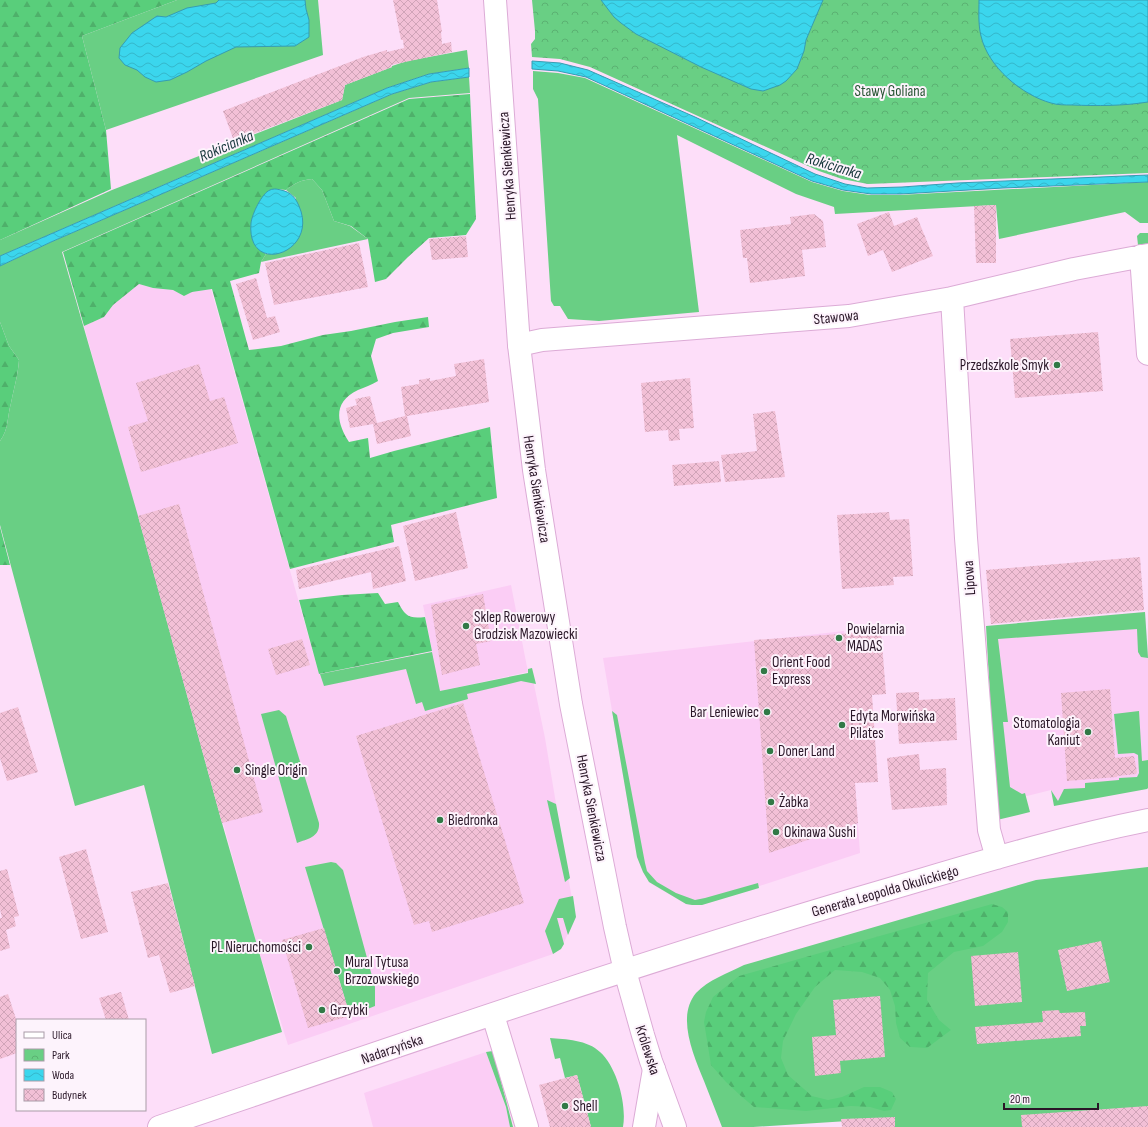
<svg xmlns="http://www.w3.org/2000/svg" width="1148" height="1127" viewBox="0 0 1148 1127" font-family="'Sofia Sans Condensed',sans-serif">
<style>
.built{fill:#fbcdf5}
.green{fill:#69cf84}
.forest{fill:url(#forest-firs)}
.park{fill:url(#park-crowns)}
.water{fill:url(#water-waves);stroke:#369db2}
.building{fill:url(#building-cross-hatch)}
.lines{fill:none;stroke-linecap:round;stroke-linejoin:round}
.minor-casing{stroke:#dcabd6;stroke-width:24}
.major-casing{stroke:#dcabd6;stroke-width:24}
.minor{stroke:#fff;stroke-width:22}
.major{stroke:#fff;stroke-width:22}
.poi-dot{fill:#317946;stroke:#fdf3fc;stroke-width:1.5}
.labels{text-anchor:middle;stroke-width:4;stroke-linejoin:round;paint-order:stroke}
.park-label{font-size:15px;fill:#275433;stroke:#fdf3fc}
.street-label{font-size:15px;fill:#2a1728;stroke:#fdf3fc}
.poi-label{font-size:15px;fill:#2a1728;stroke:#fdf3fc;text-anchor:start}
.water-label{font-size:16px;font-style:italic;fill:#18373c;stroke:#fdf3fc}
</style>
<defs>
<pattern id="forest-firs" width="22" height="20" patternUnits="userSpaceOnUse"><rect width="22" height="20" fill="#59ce7b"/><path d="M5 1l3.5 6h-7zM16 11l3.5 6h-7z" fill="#4eb06a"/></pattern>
<pattern id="park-crowns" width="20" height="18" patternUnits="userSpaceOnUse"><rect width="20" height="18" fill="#69cf84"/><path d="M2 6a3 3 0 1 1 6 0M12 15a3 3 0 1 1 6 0" fill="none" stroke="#5bb172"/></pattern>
<pattern id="water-waves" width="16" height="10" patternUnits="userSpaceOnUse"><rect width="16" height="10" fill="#3bd6ed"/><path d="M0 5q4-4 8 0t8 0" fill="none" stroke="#34b7cb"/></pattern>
<pattern id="building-cross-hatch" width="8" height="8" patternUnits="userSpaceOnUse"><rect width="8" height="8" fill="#f2c0d6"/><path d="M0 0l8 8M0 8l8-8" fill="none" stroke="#d0a4b8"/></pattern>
</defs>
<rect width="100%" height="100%" fill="#fddef9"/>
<path class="built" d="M139,284l14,4 20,2 11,6 8,-4 19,-3 108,385 113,-22 5,24 -14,-71 88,-20 17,87 -88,19 92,-16 13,63 30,179 -12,28 -10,9 -265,91 -30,-97 -174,-622 20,-9 9,-12z
M1145,612l3,45v113l-9,13 -81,18 -7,-11 -32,8 -11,-9 -19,-163z
M844,631l16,222 -158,52h-10l-6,-1 -31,-18 -6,-4 -6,-10 -6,-15 -34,-199z
M486,1052l20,55 4,20h-137l-9,-34z"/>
<path class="green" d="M177,0h141l5,55 -217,75 -24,-94z
M467,50l2,18 -40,6 -42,14 -387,168v-16l112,-50 230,-90 3,-15 47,-18v-1l15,-5z
M533,71l25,2 27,5 227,104 31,9 27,4h29l249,-13v41h-8l-15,-11 -126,27 -3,-34 -161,9 -1,-7 -38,-13 -119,-59 22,177 -100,9 -31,-2 -8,-13h-6l-3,-5 -13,-202 -5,-10z
M469,77l1,16 -61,5 -347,154 76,264 84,307 60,209 -70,22 -68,-269 -69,21 -75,-281v-84c9,-12 7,-24 11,-38 3,-15 7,-28 8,-43l-10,-14 -9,-24v-56l51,-24 341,-148 39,-12z
M312,179l10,11 12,31 16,5 18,13 -107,23 5,-8h10l20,-56 -10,-8c9,-7 15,-10 26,-11z
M1140,233h8v11l-10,1 -1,-9z
M1145,612l3,46 -7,-1 -3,-5 -1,-23 -139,10 10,83h-5l7,65 12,7 3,-1 5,19 -33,8 -11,-194z
M432,652l8,39 88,-18v-4l4,-1 4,16 -15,-3 -54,13 1,5 -43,12 -3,-9 -6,2 -10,-35 -82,17 -4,-12z
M279,710l7,6 33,107c1,14 -11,16 -22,20l-36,-129z
M612,711l5,4 28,148 2,8 10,11 19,11 19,7 10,-2 53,-15 1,5 -57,17h-10l-6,-1 -37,-22 -6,-10 -6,-15z
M1139,711l3,50 6,-1v28l-1,1 -93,17 -3,-16 7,11 6,-12 21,-1v-5l34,-3v-2l18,-1 2,-4 -1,-18 -4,-2 -16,1 -4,-40z
M547,800l9,4 14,74 -5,4z
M331,862l5,1 7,7 32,117v19l-25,10 -45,-149z
M1148,867v260h-299l-1,-6 -95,6h-31c-6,-15 -12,-31 -18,-46 -10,-25 -28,-64 -8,-88 12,-13 32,-20 48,-28l292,-85z
M573,896l3,21 -8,18 -5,-17h-6l7,26 -3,5 -8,5 -8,-23 14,-32z
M550,1038c15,1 38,2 50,14 17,15 27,53 23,75h-32l-14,-52 -12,3 -5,-20 -5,1z
M493,1051l20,76h-3l-4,-20 -20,-55z"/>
<path class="forest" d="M0,0h177l-95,36 24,94 5,59 -111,51z
M470,94l6,125 -10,16 -37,3 -21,19 -22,22 -11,3 -7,-43 -17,-13 -17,-5 -12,-31 -10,-11c-11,1 -17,4 -26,11l-10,-1 -20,58 10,7 -5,8 -2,11 -29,8 19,69 32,-4 42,-11 28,-4 44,-9 33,-5 1,10 -36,6 -17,6 -5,17 7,25c-7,4 -13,6 -20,9 -25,12 -22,32 -9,52l19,-4 2,20 24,-7 96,-24 7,71 -106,27 3,17 -104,27 -78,-280 -20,3 -8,4 -11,-6 -20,-2 -14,-4 -26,21 -9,12 -20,9 -21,-74 346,-153z
M0,322l9,24 10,14c-1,15 -5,28 -8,43 -4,14 -2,26 -11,38z
M0,527l10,38h-10z
M378,593l7,11 13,-2c7,14 11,17 27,15l7,34 -113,23 -20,-74 43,-5z
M992,904l10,3 6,5v10l-6,10 -19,14 -29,6 -26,21 -1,27 12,20 12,10 -24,18 -17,-1 -10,-9 -4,-15 -1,-17 -5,-16 -10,-12 -18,-6 -27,-2 -20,17 -19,27 -13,27 -2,17 7,17 24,21 16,4 14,-3 22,-10h16l12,5 4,7 -5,11 -7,1 -14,-4 -19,-1 -45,5 -52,-4 -13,-11 -15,-14 -15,-17 -7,-43 2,-10 7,-15 26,-21z"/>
<path class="park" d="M532,0h616v173l-280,11 -26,-5 -23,-8 -229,-104 -30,-8 -28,-2 -1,-13 4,-5v-8z"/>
<path class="water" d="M219,0h86l1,9 3,11v17l-14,9 -59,1 -30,14 -19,11 -17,8 -14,2 -11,-5 -8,-7 -12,-5 -6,-7 1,-10 12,-15 25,-17 9,1 21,-9 29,-5z
M601,0h222l-17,40 -2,11 -7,18 -11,12 -6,4 -17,6 -12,-2 -50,-22 -65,-33 -15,-11 -7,-6z
M979,0h169v102c-25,4 -51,4 -76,3 -7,0 -15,0 -21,-2 -29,-8 -63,-36 -70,-67 -3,-12 -2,-24 -2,-36z
M532,61l28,2 28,7 107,47 120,57 30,10 22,4 35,-1 55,-4 191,-8v7l-145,6 -103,6h-29l-28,-4 -31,-9 -226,-104 -28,-6 -26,-2z
M469,68v9l-38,5 -39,12 -341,148 -51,24v-10l387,-168 42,-14z
M276,189c12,2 18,5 23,17 21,47 -53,72 -48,17 1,-9 11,-30 19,-33 2,-1 4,-1 6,-1z"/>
<path class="building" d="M393,0h44l5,32h-1l1,12 9,-2 1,10 -61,13 1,2 -47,18 -3,15 -108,41 -11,-30 140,-54 24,-7v2l17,-4 -1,-8h-2z
M996,205v58h-20l-2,-57z
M889,212l5,14 23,-9 16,39 -41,16 -9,-22 -15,6 -11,-32z
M814,214l9,7 3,26 -24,3 3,26 -55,7 -3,-25h-4l-3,-28 51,-6 -1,-7z
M466,236l2,21 -36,3 -3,-21z
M359,243l9,44 -94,18 -9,-42z
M256,278l11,40 8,-2 5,16 -27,8 -17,-56z
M1098,332l5,59 -88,7 -5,-59z
M484,359l5,43 -82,14 4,20 -34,8 -4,-20 -23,4 -4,-20 11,-3 -2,-6 15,-3 7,27 28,-7 -4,-29 18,-3v-4l11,-2v3l26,-5 -2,-12z
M199,364l11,37 14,-4 14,46 -97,29 -13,-45 20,-6 -12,-38z
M690,378l4,50 -15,1 1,11 -11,1 -1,-11 -23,2 -4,-49z
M775,411l10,66 -60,5 -4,-27 36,-4 -4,-37z
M719,461l2,21 -47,4 -2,-21z
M179,504l84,308 -41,11 -84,-307z
M456,512l12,56 -53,13 -12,-55z
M889,512l1,8 19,-1 4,57 -20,1 1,8 -52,4 -5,-74z
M399,546l7,35 -33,8 -2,-17 -72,17 -3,-19z
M1140,557l4,53 -153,14 -5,-54z
M483,594l8,47 -15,3 4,21 -38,10 -11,-70z
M881,631l5,63 -14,1 6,87 -23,1 3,40 -89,30 -15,-213z
M302,639l8,26 -34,10 -8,-26z
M1110,689l5,69 19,-2 3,16 -1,2 -19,2v1l-50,4 -6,-88z
M919,692v8l36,-2 2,42 -58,4 -3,-51z
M463,703l61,200 -92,29 -3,-11 -15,4 -58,-189z
M18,707l20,65 -31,9 -7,-23v-45z
M919,754l1,16 26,-2 1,37 -55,5 -5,-52z
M86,849l22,83 -27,7 -22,-82z
M7,869l12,47 -5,1 2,9 -10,4 4,18 -10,3v-33h2l-2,-9v-38z
M168,883l27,103 -25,7 -11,-38 -11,3 -17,-66z
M324,928l26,88 -42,12 -26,-88z
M1101,941l9,41 -43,9 -9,-41z
M1018,952l4,50 -47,4 -4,-50z
M121,992l8,28h-23l-7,-22z
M8,994l9,28v31l-17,6v-62z
M880,996l5,61 -45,4 1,12 -26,3 -3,-39 24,-2 -3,-35z
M1059,1010l1,3 25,-1 1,14h-6l1,10 -104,8 -2,-17 68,-5 -1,-11z
M577,1075l14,52h-41l-11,-42z
M1148,1106v21h-126l-1,-12z
M895,1117v10h-53l-1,-8z"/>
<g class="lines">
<defs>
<path id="minor" d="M1141,256l7,98
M952,298l14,240 23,292 8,28
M519,345l23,-5 307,-24 103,-18 122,-29 74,-14
M493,1015l34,112
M159,1127c230,-78 460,-158 693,-227 98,-28 196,-60 296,-80
M644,1127l10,-58"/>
<path id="major" d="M495,0l24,345 15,125 37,234 44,223 10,44 18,64 8,26 24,66"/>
</defs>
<use href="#minor" class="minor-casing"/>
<use href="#major" class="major-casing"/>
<use href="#minor" class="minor"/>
<use href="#major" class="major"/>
</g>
<g class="poi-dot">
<circle cx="1057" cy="365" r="4"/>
<circle cx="466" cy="626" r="4"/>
<circle cx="839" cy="638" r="4"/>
<circle cx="764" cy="671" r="4"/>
<circle cx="767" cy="712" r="4"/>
<circle cx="842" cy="725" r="4"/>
<circle cx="1088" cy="732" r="4"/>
<circle cx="770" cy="751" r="4"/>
<circle cx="237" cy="770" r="4"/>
<circle cx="771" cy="802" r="4"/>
<circle cx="440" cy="820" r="4"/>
<circle cx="776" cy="832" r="4"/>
<circle cx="309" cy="947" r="4"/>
<circle cx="337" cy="971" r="4"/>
<circle cx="322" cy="1010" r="4"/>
<circle cx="565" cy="1106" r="4"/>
</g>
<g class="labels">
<g class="park-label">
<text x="890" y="96">Stawy Goliana</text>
</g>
<g class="street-label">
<text transform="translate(507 166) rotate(-94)" y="5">Henryka Sienkiewicza</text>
<text transform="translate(836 317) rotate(-6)" y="5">Stawowa</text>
<text transform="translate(537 489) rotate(81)" y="5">Henryka Sienkiewicza</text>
<text transform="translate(969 578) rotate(-94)" y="5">Lipowa</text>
<text transform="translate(592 808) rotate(79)" y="5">Henryka Sienkiewicza</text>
<text transform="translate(885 891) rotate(-16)" y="5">Generała Leopolda Okulickiego</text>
<text transform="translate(392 1049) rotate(-19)" y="5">Nadarzyńska</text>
<text transform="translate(648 1050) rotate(72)" y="5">Królewska</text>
</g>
<g class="poi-label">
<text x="1049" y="370" text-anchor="end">Przedszkole Smyk</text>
<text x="474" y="622">Sklep Rowerowy<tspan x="474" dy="17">Grodzisk Mazowiecki</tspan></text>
<text x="847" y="634">Powielarnia<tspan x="847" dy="17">MADAS</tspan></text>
<text x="772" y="667">Orient Food<tspan x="772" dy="17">Express</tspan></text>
<text x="759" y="717" text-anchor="end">Bar Leniewiec</text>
<text x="850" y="721">Edyta Morwińska<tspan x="850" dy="17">Pilates</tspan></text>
<text x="1080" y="728" text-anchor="end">Stomatologia<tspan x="1080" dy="17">Kaniut</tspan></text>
<text x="778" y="756">Doner Land</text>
<text x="245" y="775">Single Origin</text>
<text x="779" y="807">Żabka</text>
<text x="448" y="825">Biedronka</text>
<text x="784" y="837">Okinawa Sushi</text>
<text x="301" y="952" text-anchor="end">PL Nieruchomości</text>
<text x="345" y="967">Mural Tytusa<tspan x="345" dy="17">Brzozowskiego</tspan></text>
<text x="330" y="1015">Grzybki</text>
<text x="573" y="1111">Shell</text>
</g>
<g class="water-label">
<text transform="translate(226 145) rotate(-23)" y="6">Rokicianka</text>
<text transform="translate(834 165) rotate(17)" y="6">Rokicianka</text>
</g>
</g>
<rect x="16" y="1019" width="130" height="92" fill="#fdf3fc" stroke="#a99ba7"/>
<rect x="24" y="1032" width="20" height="6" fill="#ffffff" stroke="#a99ba7"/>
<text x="52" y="1039" font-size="12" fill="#2a1728">Ulica</text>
<rect x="24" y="1049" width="20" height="12" fill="url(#park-crowns)" stroke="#a99ba7"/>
<text x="52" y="1059" font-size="12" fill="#2a1728">Park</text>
<rect x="24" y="1069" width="20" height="12" fill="url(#water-waves)" stroke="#a99ba7"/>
<text x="52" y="1079" font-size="12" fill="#2a1728">Woda</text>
<rect x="24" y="1089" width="20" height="12" fill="url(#building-cross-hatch)" stroke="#a99ba7"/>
<text x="52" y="1099" font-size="12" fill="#2a1728">Budynek</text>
<path d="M1004 1103v6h94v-6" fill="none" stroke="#2a1728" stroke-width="2"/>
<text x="1010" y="1103" font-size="12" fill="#2a1728" stroke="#fdf3fc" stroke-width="3" paint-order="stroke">20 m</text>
</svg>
